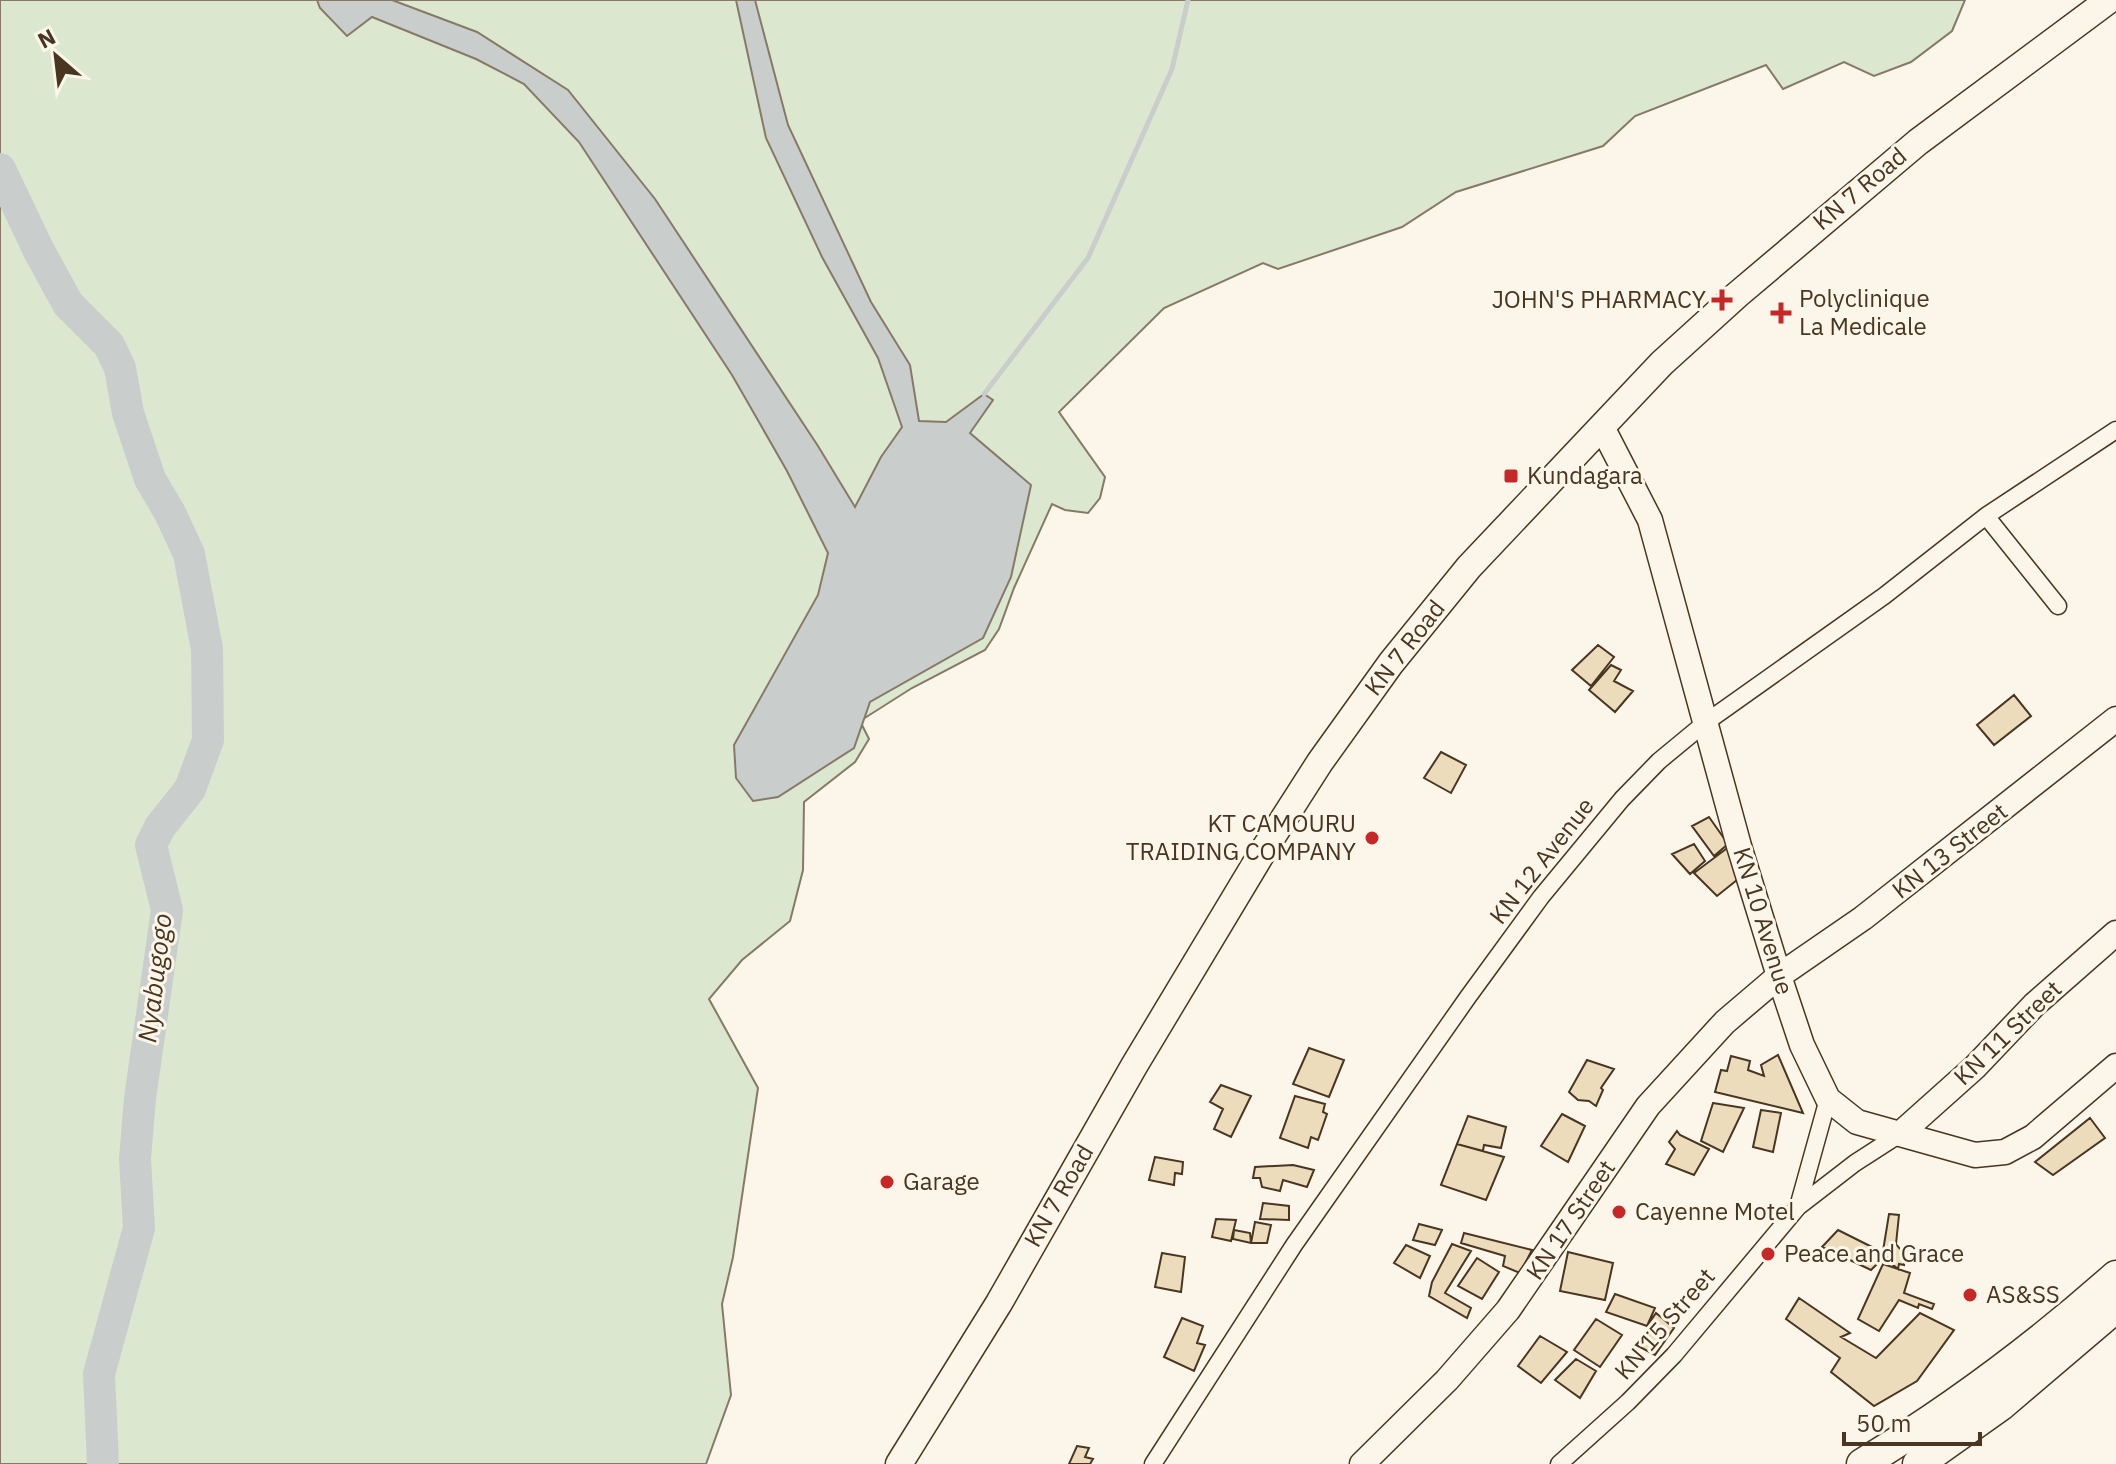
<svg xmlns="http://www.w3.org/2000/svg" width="2116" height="1464" viewBox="0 0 2116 1464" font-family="'IBM Plex Sans',sans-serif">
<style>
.green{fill:#dce7d0;stroke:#887966;stroke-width:2}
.water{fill:#c9cecd;stroke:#887966;stroke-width:2}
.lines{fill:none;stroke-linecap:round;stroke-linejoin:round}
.stream{stroke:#c9cecd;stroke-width:5}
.river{stroke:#c9cecd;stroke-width:32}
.building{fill:#ecdcbc;stroke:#4a3520;stroke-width:2}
.street-casing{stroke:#4a3520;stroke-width:19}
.secondary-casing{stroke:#4a3520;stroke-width:27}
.primary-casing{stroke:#4a3520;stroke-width:29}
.highway-casing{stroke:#4a3520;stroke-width:33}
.street{stroke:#fbf6e9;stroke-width:16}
.secondary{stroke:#fbf6e9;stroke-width:24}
.primary{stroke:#fbf6e9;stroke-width:26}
.highway{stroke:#fbf6e9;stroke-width:30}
.poi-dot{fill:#c62828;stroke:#fbf6e9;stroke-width:3}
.labels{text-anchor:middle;stroke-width:6;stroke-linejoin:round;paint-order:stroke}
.street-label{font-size:24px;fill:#4a3520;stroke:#fbf6e9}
.poi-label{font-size:24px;fill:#4a3520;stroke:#fbf6e9;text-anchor:start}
.water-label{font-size:26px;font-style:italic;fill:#4a3520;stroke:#fbf6e9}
</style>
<rect width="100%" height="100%" fill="#fbf6e9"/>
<path class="green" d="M0,0h1965l-13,31 -41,31 -37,14 -30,-14 -61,27 -17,-24 -131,51 -32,30 -147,46 -54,35 -124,42 -15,-6 -99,45 -105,104 46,65 -5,21 -12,15 -23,-3 -13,-6 -38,84 -15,41 -14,21 -73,38 -52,33 9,18 -14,23 -51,40 -1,68 -13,51 -48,39 -33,39 49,89 -25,169 -11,47 9,91 -25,69h-706z"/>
<path class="water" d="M317,0h75l85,32 91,58 87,109 163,247 37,61 26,-50 21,-30 -24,-69 -56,-101 -56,-119 -30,-138h19l33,125 83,177 39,63 9,56 27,1 38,-28 9,6 -23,33 61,52 -20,92 -28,61 -113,64 -16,46 -76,49 -25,4 -17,-23 -2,-33 84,-150 10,-42 -41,-82 -55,-96 -153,-233 -55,-58 -48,-25 -104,-42 -25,19 -27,-28z"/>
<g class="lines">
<path class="stream" d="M984,394l104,-136 84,-189 16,-69"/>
<path class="river" d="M0,169l38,80 30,55 41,41 11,23 8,45 22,66 20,34 19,41 18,95 1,91 -18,49 -30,38 -9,18 16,65 -27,188 -5,61 4,69 -40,146 4,90"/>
</g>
<path class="building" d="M1598,645l16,12 -23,29 -19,-16z
M1611,665l10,5 -7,11 19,10 -18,21 -26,-22z
M2014,695l17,21 -37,29 -17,-20z
M1441,752l25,13 -15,28 -27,-15z
M1709,817l19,27 -14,12 -22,-30z
M1694,844l11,17 -15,13 -18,-20z
M1730,846l12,30 -25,20 -23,-23z
M1309,1048l35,12 -15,37 -36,-13z
M1778,1055l25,58 -88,-21 6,-22 6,1 4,-15 19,5 -2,9 16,6 -3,-11z
M1587,1060l27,9 -13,19 2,2 -7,16 -7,-5 -11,-1 -9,-8z
M1221,1085l30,11 -20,41 -17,-8 9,-20 -13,-7z
M1295,1096l30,8 -2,8 4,2 -9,26 -7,-3 -3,11 -28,-10z
M1713,1103l31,5 -21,44 -22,-11z
M1761,1110l20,3 -8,39 -20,-5z
M1562,1114l23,12 -17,36 -27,-16z
M1468,1116l38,11 -5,21 -17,-3 -1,6 -26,-7z
M2090,1118l15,20 -52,37 -18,-13z
M1677,1131l3,4 29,14 -15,26 -28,-11 9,-15 -6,-7z
M1457,1144l47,13 -18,43 -45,-15z
M1155,1157l28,5 -1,12 -7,-1 -1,12 -25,-5z
M1293,1165l21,5 -7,17 -24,-7 -3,11 -18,-4 -2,-9h-7l2,-11z
M1263,1203l26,3v14l-29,-1z
M1889,1214l10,1 -3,29 8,10v11l-5,-1 -1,5 -6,-5v-6l-10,-1z
M1216,1219l20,1 -5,21 -19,-4z
M1255,1222l16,3 -4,18h-16z
M1419,1224l23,6 -7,15 -22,-5z
M1234,1230l16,3 1,10 -18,-4z
M1838,1230l38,19 -5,9 8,4 -8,8 -49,-23z
M1464,1233l68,17 -12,23 -17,-7 2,-10 -44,-13z
M1452,1244l19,7 -26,42 26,15 -4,10 -38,-22 3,-14z
M1406,1245l24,11 -10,22 -26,-15z
M1568,1252l45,11 -8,37 -45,-9z
M1162,1253l23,4 -4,35 -26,-5z
M1477,1258l22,14 -17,27 -24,-13z
M1883,1264l27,9 -6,20 30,11 -2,5 -13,-5 -1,4 -19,-8 -20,31 -21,-12z
M1615,1294l40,14 -8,18 -41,-14z
M1799,1298l51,35 -9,4 35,21 44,-45 34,17 -37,51 -43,25 -43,-34 9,-14 -54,-39z
M1656,1313l18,15 -19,27 -19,-10 14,-15 -3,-4z
M1182,1318l21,8 -6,17 8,2 -11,26 -30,-14z
M1596,1319l26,16 -22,32 -26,-17z
M1540,1336l27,16 -26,31 -23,-17z
M1576,1359l20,12 -16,27 -25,-18z
M1077,1446l12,2 -4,9 8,2 -3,5h-21z"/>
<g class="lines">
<defs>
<path id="street" d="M1986,516l72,90
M1798,1207l30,-108
M1153,1464l141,-219 174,-248 73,-100 81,-98 37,-38 46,-38 179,-127 102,-80 130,-86
M1559,1464l69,-62 46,-47 124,-148 57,-44 45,-29"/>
<path id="secondary" d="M1602,427l48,93 89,326 40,130 23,69 26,54 29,23 118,33 30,-3 28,-15 83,-71
M1900,1134l75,-67 59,-62 82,-72
M1362,1464l85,-84 61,-70 140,-204 77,-84 54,-46 84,-58 253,-199"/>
<path id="primary" d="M899,1464l100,-161 135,-237 131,-218 55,-86 71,-99 78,-96 193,-204 75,-68 181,-153 191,-142"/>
<path id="highway" d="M1862,1464c91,-55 174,-117 254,-188
M1918,1464l83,-59 115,-98"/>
</defs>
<use href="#street" class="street-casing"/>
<use href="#secondary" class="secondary-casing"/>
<use href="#primary" class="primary-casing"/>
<use href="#highway" class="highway-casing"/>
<use href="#street" class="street"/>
<use href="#secondary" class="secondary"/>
<use href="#primary" class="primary"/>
<use href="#highway" class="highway"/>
</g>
<g class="poi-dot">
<path d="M1718 288h8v8h8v8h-8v8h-8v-8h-8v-8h8z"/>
<path d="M1777 301h8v8h8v8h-8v8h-8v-8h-8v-8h8z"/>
<rect x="1503" y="468" width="16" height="16" rx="4"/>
<circle cx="1372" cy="838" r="8"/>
<circle cx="887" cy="1182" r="8"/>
<circle cx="1619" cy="1212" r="8"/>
<circle cx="1768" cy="1254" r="8"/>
<circle cx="1970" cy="1295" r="8"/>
</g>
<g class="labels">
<g class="street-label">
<text transform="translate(1860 189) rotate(-40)" y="8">KN 7 Road</text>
<text transform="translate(1405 648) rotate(-52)" y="8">KN 7 Road</text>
<text transform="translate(1950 851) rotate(-38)" y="8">KN 13 Street</text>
<text transform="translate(1542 861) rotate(-52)" y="8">KN 12 Avenue</text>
<text transform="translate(1763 921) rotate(73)" y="8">KN 10 Avenue</text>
<text transform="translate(2008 1033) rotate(-44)" y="8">KN 11 Street</text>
<text transform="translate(1059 1196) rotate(-60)" y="8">KN 7 Road</text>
<text transform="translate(1571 1220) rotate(-56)" y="8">KN 17 Street</text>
<text transform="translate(1665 1324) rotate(-49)" y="8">KN 15 Street</text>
</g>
<g class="poi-label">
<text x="1799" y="307">Polyclinique<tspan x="1799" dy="28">La Medicale</tspan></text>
<text x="1706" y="308" text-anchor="end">JOHN'S PHARMACY</text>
<text x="1527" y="484">Kundagara</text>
<text x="1356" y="832" text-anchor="end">KT CAMOURU<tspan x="1356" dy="28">TRAIDING COMPANY</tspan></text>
<text x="903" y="1190">Garage</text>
<text x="1635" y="1220">Cayenne Motel</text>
<text x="1784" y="1262">Peace and Grace</text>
<text x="1986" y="1303">AS&amp;SS</text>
</g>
<g class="water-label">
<text transform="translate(155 978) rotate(-83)" y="9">Nyabugogo</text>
</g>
</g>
<g transform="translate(56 56) rotate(332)" stroke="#fbf6e9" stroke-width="6" paint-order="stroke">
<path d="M0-6L14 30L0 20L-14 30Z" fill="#4a3520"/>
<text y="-12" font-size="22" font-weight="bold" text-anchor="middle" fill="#4a3520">N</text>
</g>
<path d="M1844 1432v12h136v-12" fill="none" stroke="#4a3520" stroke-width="4"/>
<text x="1856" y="1432" font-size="24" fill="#4a3520" stroke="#fbf6e9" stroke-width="6" paint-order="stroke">50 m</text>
</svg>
